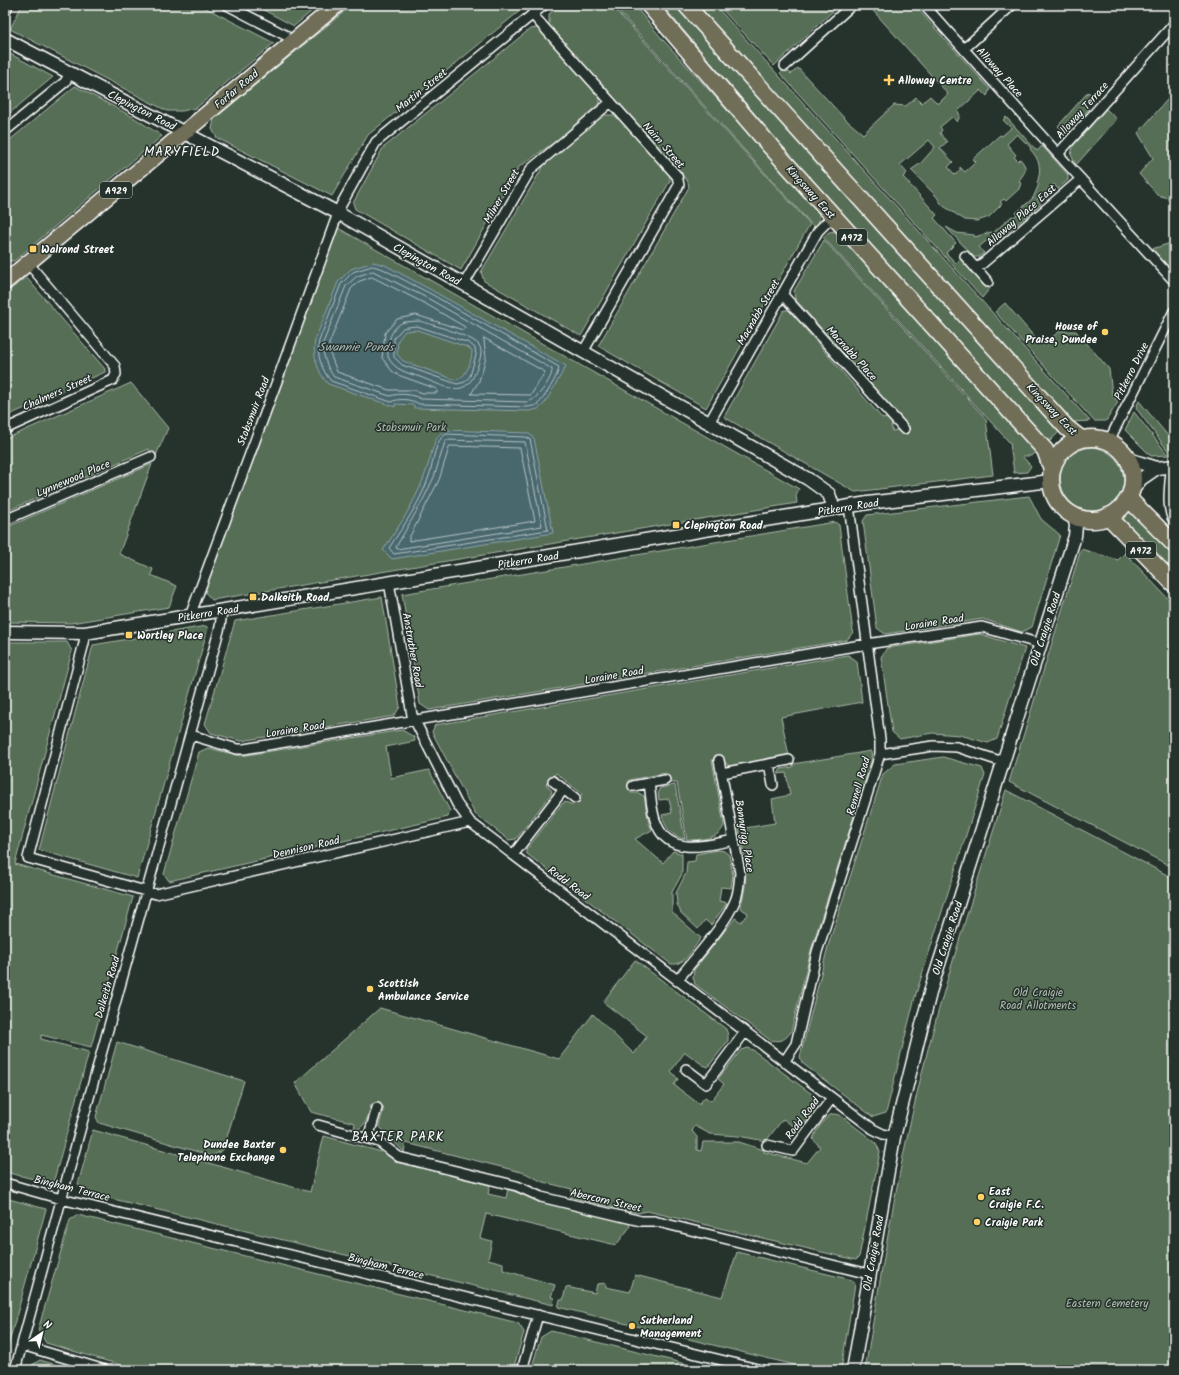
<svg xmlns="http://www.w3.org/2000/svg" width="1179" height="1375" viewBox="0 0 1179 1375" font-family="Kalam,sans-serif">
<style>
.green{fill:#556e54;stroke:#aab6aa}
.water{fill:#48686e;stroke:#91a4a8;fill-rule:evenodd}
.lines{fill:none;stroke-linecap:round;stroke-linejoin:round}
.shore{stroke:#b6c3c5;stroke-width:1}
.minor-casing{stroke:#fff;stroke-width:12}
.tertiary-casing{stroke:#fff;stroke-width:15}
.primary-casing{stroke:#fff;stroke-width:18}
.trunk-casing{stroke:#fff;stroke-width:19}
.minor{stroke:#26332d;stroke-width:9}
.tertiary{stroke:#26332d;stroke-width:12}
.primary{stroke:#716e59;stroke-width:15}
.trunk{stroke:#716e59;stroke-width:16}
.poi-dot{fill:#ffd166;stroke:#26332d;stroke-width:1.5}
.labels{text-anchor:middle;stroke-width:3;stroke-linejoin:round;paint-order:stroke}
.shield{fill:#26332d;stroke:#bec2c0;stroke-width:1}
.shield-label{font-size:10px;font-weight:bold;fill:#fff}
.street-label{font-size:11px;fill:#fff;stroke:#26332d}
.poi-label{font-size:11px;font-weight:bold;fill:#fff;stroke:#26332d;text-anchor:start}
.park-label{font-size:11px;fill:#b2beb2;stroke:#26332d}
.water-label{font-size:12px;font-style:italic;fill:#adbbbe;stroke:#26332d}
.quarter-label{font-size:13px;letter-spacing:1px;fill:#fff;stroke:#26332d}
</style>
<rect width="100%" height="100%" fill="#26332d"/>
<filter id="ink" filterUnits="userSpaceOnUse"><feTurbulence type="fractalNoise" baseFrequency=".025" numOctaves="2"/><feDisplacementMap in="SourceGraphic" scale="8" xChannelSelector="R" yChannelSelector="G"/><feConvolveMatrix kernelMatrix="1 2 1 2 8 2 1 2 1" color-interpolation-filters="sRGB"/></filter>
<g filter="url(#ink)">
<path class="green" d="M22,5h178l74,38 -78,65 -14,3h-15l-157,-82z
M254,5h65l-25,21z
M352,5h175l-159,130 -36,61 -115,-58 -5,-9 2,-10z
M559,5h52l199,219 -104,184 -108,-62 91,-159 -1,-5 -10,-13 -129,-144v-11z
M613,5h21l30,36 152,166c4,9 5,14 -1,21z
M662,5h13l385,426 -13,13 -293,-324 -18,-28z
M692,5h23l375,416 -18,1z
M718,5h115l2,2 -2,4 -59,55z
M868,5h46l76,84 -3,7 -6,-6 -23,21 2,5 -3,6 -5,-5 -12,10 2,3 -2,3 7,9 -7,6 13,14 -5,5 7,8 5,-5v-3l5,5 11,-10 -3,-3 27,-24 2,1 9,-8 -8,-8 3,-3 31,34 5,-5 26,29v5l-10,9 -4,-5 -17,15 4,5 -45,38 -5,-5 -12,10 5,6 -5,4h-5l-28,-30 11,6 17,2 1,2 16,-5 2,1 19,-17 2,1 3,-3 -1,-1 17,-15 6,-14 -2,-1c5,-14 3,-23 -7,-34l1,-1 -14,-14 -10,10 9,11 -2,2 4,4 2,-2c11,12 2,14 -1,23l2,1 -2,6 -13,12 -2,-2 -4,3 2,2 -13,13 -12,4 -12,-1 -23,-15 -5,-8 -26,-27 10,-7 14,-16 -6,-7 -29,25 7,8 -4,4 34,38 -3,3 22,25 -10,10 10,10 5,-4 23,25 3,-2 4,5 -9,11 -202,-225 5,-5 6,6 7,-6 47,51 18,15 31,-29 12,1 10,-9 6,6 8,-7 8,8 10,-10z
M538,28l62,70v5l-44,38 -37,26 -58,103 -106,-61 -2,-6 30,-55 147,-119z
M5,51l48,26 -48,40z
M75,86l58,31 29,19 -148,125h-7l-2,-2v-115z
M1088,92l4,3 -8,9 5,5 -9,10 -5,-4 -10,11 5,5 -3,3 -9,-8z
M1174,92v108l-16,-5 -19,-21 14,-16 -15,-25z
M1106,109l11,10 -41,46 -5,-10 2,-9z
M602,115h14l54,60v6l-89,155 -97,-55 -3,-9 66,-112z
M338,228l461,261 -3,6 1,8 -585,97 -9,-10z
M835,231l7,4 194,216 -5,5h-9l9,10 -4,6 -13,1 -4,-30 -187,-206 6,-5z
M824,240l162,179 7,56 -138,17 -131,-75 60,-107h5l92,107 10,3 1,11 18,-3 -115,-129 -1,-8z
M1174,242v29l-3,-1 -19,-21z
M26,277l79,92v3l-100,45v-123z
M1005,303l32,37 10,1 13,-10h16l33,38 3,25 6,8 -12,19h-12l-99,-109z
M131,383l37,45 -14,32 -5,-11 -144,63v-73z
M1139,401l35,42v12h-3l-35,-47z
M1134,412l34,43 -17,1 -26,-26z
M1093,447c42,7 40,63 0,64 -38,0 -49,-59 0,-64z
M152,464l-33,90 34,15 -2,6 26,11 -8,21 -98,16 -61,-1 -5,-16v-78z
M1029,496l12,23 19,16 -28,92 -10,5 -39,-13 -98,15 -8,-6 -14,-107 4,-6z
M1131,509l43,44v24l-55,-57z
M835,522l4,3 14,107 -6,8 -418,70 -9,-6 -18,-110z
M1081,549l37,11 7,-7 49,52v32l-5,9 5,8v214l-165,-86z
M382,597l18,110 -6,9 -153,25 -30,-8 -6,-9 30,-103z
M206,626l2,2 -71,250 -98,-28 54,-205z
M980,634l45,14 -28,91 -9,4 -28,-8 -28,-2 -32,6 -8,-7 -11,-75 6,-9z
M5,642h62l5,9 -57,213 118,33 -42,150 -50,-12v4l48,13 -35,128 -4,3 -45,-11z
M848,655l9,6 5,41 -81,15 8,39 -59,10 -5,-3 -2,-5 -11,2 12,65c-4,14 -24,15 -37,15l-10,-57h-9l-2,-10 -37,7 2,13h8l5,3 5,28 3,6 -17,9 28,24 10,-12 9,3v20l-10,18v20l29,26c-8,10 -16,28 -30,26l-144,-110 -1,-4 36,-46 3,-2 8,3 9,-11 -26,-21 -10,11 6,7 -1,3 -35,45 -7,1 -34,-26 -43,-82 3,-7z
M402,730l12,7 1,4 -29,6 5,31 38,-8 21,41 -2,6 -279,64 -5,-7 35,-122 9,-4 33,8z
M871,751l1,9 -61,190 -20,82c-6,8 -10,10 -21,8l-75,-56 -2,-7 1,-7 41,-52 6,4 7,-9 -8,-5c10,-31 5,-48 -1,-79l36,-6 -3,-24 18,-4 -4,-22 -8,1 3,-5 12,-2v-3z
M943,757l39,11 3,7 -70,222 -29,116 -13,4 -71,-54 -2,-6 28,-111 55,-172 12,-10z
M675,785l10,54c-13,-2 -20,-11 -23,-24l10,-2 -3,-14 -10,1 -1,-8 2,-4z
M1006,790l165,87 3,-7v500h-309c16,-95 31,-191 54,-285 24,-100 57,-197 87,-295z
M718,850l6,1 5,4 4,20 -2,13 -10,-1 -2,14 8,2 -16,22 -6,-5 -7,9 -17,-16 -4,-9 -1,-11 10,-20 1,-11 8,-1 1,-7z
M635,960l91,69 2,6v6l-20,26 -5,-2 -18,-13 -14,19 7,8 -4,6 25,19 6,-7 6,4 13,-17 -6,-5 23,-29 6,-2 6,2 60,45c2,3 5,8 4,12 -3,8 -14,19 -20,22l-14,-10 -17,22 -28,-5 -28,-2 -15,-8 -3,5 5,6v13l4,1 2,-9h36l25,8v2l43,11 13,-16 -7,-8c2,-7 13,-24 20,-25 3,0 5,1 7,1l36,28 4,9 -21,105 -3,3 -209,-49 -10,2 -67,-16 2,-8 -29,-7 -18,-9 -119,-30 -2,9 -25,-26 5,-19 -13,-3c-2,10 -5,25 -17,26l1,-7 -44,-11 -16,-29 85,-75 179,51 34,-45 41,40 13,-18 -44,-34z
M117,1042l127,39 -21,69 -11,6 -113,-33 -3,-6z
M93,1130l217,62 14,-56 61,17 11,9 94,23 -2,9 18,4 2,-9 32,12 89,22 1,4 -14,18 -130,-31 -6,24 12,3 -4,18 15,4v7l52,15 -4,12 3,1 -1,7 -469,-113 -6,-8z
M5,1198l41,11 -41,148z
M78,1215l440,108 6,9 -11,38h-376l-91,-27 -8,-13 32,-110z
M737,1252l115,28 3,4 -14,86h-26l-257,-63 2,-7h3l3,-13 29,6 2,-9 9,-1v4l24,5 5,-17 87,22z
M551,1331l160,39h-180l10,-33z
M40,1360l33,10h-45l1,-3z"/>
<path class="water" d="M373,262l12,3 48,26 133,75 -21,37 -7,6 -9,2 -115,-3v-3l-19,-1v3l-67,-23c-10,-11 -16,-29 -13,-44l23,-58 13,-13zM417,330l50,17 5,3c0,11 -5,27 -16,30l-53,-19 -6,-7 1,-14 7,-9z
M445,430l83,3 6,5 19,95 -161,26 -9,-9c18,-26 36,-54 45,-85 4,-11 5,-29 17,-35z"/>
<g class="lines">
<path class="shore" d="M373,266l10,3 48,25 128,73c0,7 -15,32 -21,37 -3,2 -6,2 -10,3l-109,-3c-7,-5 -21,-6 -28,-2l-60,-21c-9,-10 -15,-27 -12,-40l22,-57 12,-12z
M373,271l56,28 123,70c1,9 -15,31 -24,33l-107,-3c-8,-5 -22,-6 -31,-3l-56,-19c-7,-9 -12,-23 -11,-34l23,-57 10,-9z
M372,277l54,27 39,23 -2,3 -47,-15 -19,4 -12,14 -3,25 10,13 6,4 39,14v4h-14l-9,-3h-25l-52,-18 -6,-16 -2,-12 22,-55 7,-7z
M404,322c5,0 10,-1 15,-1 12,3 53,15 60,24 4,6 1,14 -1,20 -11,37 -31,22 -58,12 -12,-4 -26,-7 -32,-20 -1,-13 2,-30 16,-35z
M417,326l52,17 6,5 1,7 -6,21 -5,6 -8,2 -55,-19 -8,-8v-19l9,-10z
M484,338l61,34 -14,23 -60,-1 8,-13 7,-23z
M446,434l80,3 4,2 18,91 -154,24 -5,-6c15,-23 33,-48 41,-75 3,-10 5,-34 16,-39z
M446,440l79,2 17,84 -145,23 -1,-2 27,-47 11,-23z
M450,446l70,2 15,73 -126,20v-3l30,-58z"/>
<defs>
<path id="minor" d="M227,5l58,30
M924,5l134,149
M5,12l3,-7
M532,14l145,162 2,9 -96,167
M1174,24l-116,130 116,127
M964,49l48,-44
M785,66l67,-61
M5,131l60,-49 5,-9
M965,256l23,26
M976,269l105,-90
M464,284l67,-115 80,-67
M782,294l122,135
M709,423l109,-192 15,-15
M5,429l108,-49 3,-6 -1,-8 -87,-103
M1109,441l65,-130
M1171,466c0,16 -6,41 3,55
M5,520l146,-63
M389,582l23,133 45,89 13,18 403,307 10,5 11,3
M190,616l87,-235 64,-176 35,-63 168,-137
M85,633l-1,10 -56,215 128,36 314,-72
M191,735l46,14h7l623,-105 115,-17 59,17
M880,754l53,-8 24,1 46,15
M769,764l4,21
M722,773l67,-13
M553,781l22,17
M649,783c2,13 2,30 8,42 13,32 51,20 77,15
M633,786l32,-6
M513,855l51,-66
M677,981c18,-24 47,-54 58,-80 4,-9 4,-18 5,-28l-21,-113
M784,1062l12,-18 21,-92 63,-198v-15l-31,-233
M686,1069l20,15 39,-52
M318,1125l61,17 20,15 118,29 24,11 100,24h13l215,53
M368,1138l9,-30
M767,1145l26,6 39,-53
M5,1183l56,16 701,171
M22,1345l83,25
M15,1370l67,-247 138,-496 2,-16
M522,1370l16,-55"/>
<path id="tertiary" d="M5,39l333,174 470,266 21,15 5,15
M1128,459l29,9 17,-2
M1130,494l11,-15 16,-11
M5,632l80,1 783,-130 183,-22
M853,1370l41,-233 37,-148 144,-453 1,-10 -2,-10"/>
<path id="primary" d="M5,282l332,-277"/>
<path id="trunk" d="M649,5l122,142 274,303 7,19
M686,5l381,423 14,11
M1051 479a41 41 0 1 1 82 0a41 41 0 1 1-82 0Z
M1128,498l46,46
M1108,516l66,68"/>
</defs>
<use href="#minor" class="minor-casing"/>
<use href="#tertiary" class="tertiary-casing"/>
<use href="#primary" class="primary-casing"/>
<use href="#trunk" class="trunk-casing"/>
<use href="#minor" class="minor"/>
<use href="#tertiary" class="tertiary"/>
<use href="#primary" class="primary"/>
<use href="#trunk" class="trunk"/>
</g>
</g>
<g class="poi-dot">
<path d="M887 74h4v4h4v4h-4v4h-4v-4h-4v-4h4z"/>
<rect x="29" y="245" width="8" height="8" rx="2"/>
<circle cx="1105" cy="332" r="4"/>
<rect x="672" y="521" width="8" height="8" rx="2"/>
<rect x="249" y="593" width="8" height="8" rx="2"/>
<rect x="125" y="631" width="8" height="8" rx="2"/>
<circle cx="370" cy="989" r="4"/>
<circle cx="283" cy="1150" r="4"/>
<circle cx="981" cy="1197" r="4"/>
<circle cx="977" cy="1222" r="4"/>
<circle cx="632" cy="1326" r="4"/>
</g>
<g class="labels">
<g class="shield">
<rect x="100" y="182" width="32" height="16" rx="3"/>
<rect x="837" y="229" width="30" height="16" rx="3"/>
<rect x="1126" y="542" width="30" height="16" rx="3"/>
</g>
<g class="shield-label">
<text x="116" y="194">A929</text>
<text x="852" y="241">A972</text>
<text x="1141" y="554">A972</text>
</g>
<g class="street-label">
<text transform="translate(1000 72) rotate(48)" y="4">Alloway Place</text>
<text transform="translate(236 89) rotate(-40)" y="4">Forfar Road</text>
<text transform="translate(421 90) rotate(-39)" y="4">Martin Street</text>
<text transform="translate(142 110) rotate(27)" y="4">Clepington Road</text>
<text transform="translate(1082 110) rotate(-48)" y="4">Alloway Terrace</text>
<text transform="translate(664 145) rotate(49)" y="4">Nairn Street</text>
<text transform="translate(811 192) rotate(48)" y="4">Kingsway East</text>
<text transform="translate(501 196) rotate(-60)" y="4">Milner Street</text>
<text transform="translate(1021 215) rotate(-41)" y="4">Alloway Place East</text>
<text transform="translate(427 264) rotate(29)" y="4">Clepington Road</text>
<text transform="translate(758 312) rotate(-60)" y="4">Macnabb Street</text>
<text transform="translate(852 353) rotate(48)" y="4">Macnabb Place</text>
<text transform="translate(1131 371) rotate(-63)" y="4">Pitkerro Drive</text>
<text transform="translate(57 392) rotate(-24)" y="4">Chalmers Street</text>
<text transform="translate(1052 409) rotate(46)" y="4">Kingsway East</text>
<text transform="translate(253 411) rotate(-69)" y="4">Stobsmuir Road</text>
<text transform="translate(73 478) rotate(-23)" y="4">Lynnewood Place</text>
<text transform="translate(848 507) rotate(-9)" y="4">Pitkerro Road</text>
<text transform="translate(528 560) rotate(-9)" y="4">Pitkerro Road</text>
<text transform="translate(208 613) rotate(-9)" y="4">Pitkerro Road</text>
<text transform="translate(934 622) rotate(-9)" y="4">Loraine Road</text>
<text transform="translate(1045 629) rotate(-72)" y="4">Old Craigie Road</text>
<text transform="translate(413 650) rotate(80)" y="4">Anstruther Road</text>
<text transform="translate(614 675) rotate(-10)" y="4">Loraine Road</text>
<text transform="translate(295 729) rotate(-9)" y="4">Loraine Road</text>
<text transform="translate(858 786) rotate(-74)" y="4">Rennell Road</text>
<text transform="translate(745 836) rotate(81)" y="4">Bonnyrigg Place</text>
<text transform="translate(306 847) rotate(-13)" y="4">Dennison Road</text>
<text transform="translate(569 883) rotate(37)" y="4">Rodd Road</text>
<text transform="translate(947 938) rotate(-72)" y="4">Old Craigie Road</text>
<text transform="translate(107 987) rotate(-74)" y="4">Dalkeith Road</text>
<text transform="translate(802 1118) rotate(-53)" y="4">Rodd Road</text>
<text transform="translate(72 1188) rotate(14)" y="4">Bingham Terrace</text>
<text transform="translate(606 1200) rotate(13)" y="4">Abercorn Street</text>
<text transform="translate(873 1253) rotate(-80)" y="4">Old Craigie Road</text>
<text transform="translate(386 1266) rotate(14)" y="4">Bingham Terrace</text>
</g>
<g class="poi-label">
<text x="898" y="84">Alloway Centre</text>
<text x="41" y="253">Walrond Street</text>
<text x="1097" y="330" text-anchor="end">House of<tspan x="1097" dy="13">Praise, Dundee</tspan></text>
<text x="684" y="529">Clepington Road</text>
<text x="261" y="601">Dalkeith Road</text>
<text x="137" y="639">Wortley Place</text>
<text x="378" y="987">Scottish<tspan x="378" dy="13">Ambulance Service</tspan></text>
<text x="275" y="1148" text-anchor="end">Dundee Baxter<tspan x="275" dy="13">Telephone Exchange</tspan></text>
<text x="989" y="1195">East<tspan x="989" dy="13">Craigie F.C.</tspan></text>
<text x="985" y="1226">Craigie Park</text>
<text x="640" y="1324">Sutherland<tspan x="640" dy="13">Management</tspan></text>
</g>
<g class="park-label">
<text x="411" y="431">Stobsmuir Park</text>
<text x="1038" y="996">Old Craigie<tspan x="1038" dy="13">Road Allotments</tspan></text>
<text x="1107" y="1307">Eastern Cemetery</text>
</g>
<g class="water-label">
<text x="356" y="351">Swannie Ponds</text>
</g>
<g class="quarter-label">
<text x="182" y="156">MARYFIELD</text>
<text x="398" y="1141">BAXTER PARK</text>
</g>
</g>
<rect width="1179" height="1375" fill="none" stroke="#26332d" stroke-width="20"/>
<rect x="10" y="10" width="1159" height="1355" fill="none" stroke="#fff" stroke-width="1.5" filter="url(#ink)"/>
<g transform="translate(42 1333) rotate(34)" stroke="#26332d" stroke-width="3" paint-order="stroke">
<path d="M0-3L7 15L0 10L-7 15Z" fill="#ffffff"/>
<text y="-6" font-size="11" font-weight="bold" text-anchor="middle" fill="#ffffff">N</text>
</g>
</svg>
